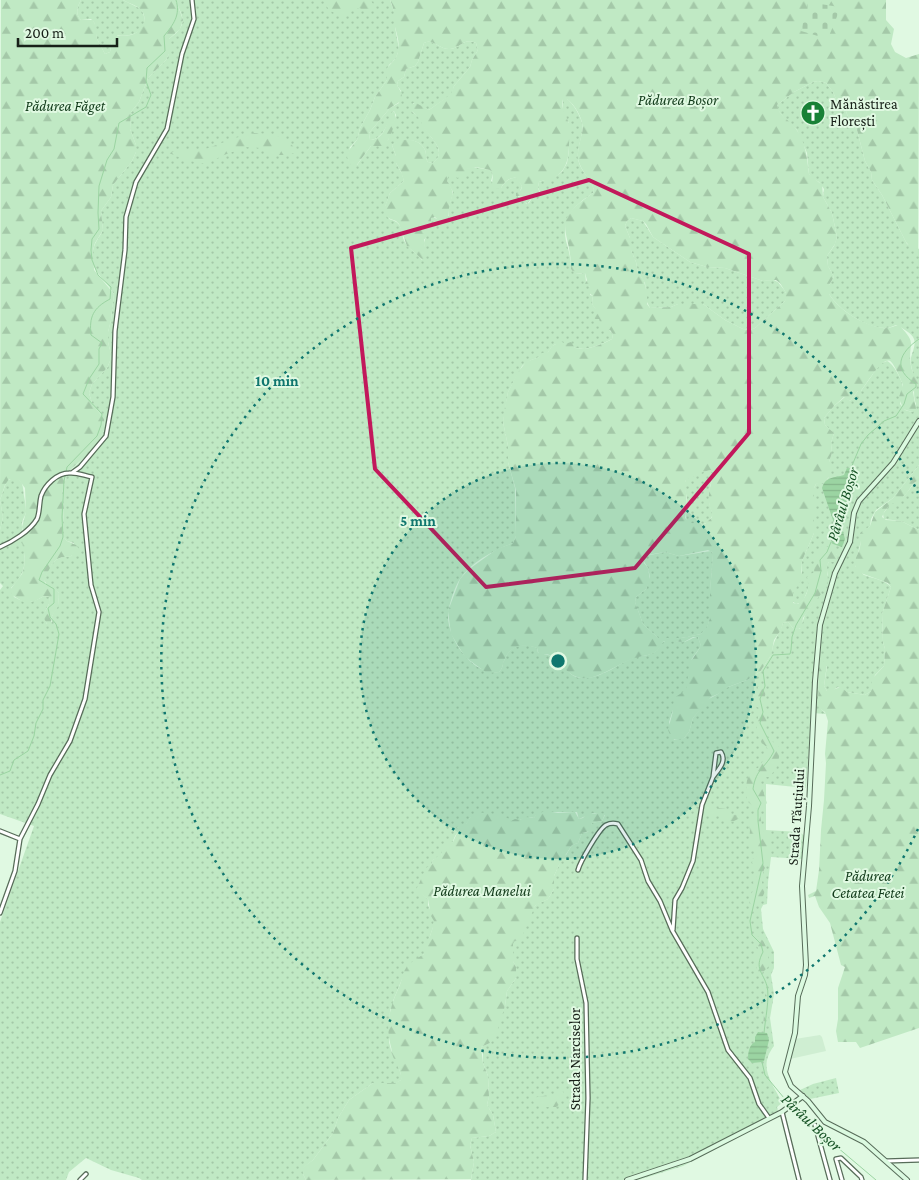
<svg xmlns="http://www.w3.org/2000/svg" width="919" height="1180" viewBox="0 0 919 1180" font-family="'Crimson Pro',serif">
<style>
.built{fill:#cfeed2}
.grass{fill:url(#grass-dots);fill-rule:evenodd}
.forest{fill:url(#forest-firs);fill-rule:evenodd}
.cemetery{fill:url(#cemetery-stones)}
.water{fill:url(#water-rules)}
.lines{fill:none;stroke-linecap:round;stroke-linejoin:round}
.stream{stroke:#9bd4a2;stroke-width:1}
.street-casing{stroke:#576c59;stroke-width:5.5}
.secondary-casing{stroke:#576c59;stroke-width:6}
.street{stroke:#fff;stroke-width:3}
.secondary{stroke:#dbfae0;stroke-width:4}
.marked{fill:none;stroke:#c2185b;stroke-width:4;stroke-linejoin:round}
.ring{fill:none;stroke:#0f766e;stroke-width:2.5;stroke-dasharray:2.5 5}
.labels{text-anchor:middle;stroke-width:4;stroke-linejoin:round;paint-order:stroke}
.park-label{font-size:15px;font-style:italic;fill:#103a19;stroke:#e0f9e2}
.poi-label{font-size:15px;fill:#172018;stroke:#e0f9e2;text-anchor:start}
.street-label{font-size:15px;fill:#172018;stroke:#e0f9e2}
.water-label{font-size:16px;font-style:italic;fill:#135022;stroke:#e0f9e2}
.centre{fill:#0f766e;stroke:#e0f9e2;stroke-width:2.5}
.ring-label{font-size:15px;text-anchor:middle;font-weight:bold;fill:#0f766e;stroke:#e0f9e2;stroke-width:4;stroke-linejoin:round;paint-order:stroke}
</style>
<defs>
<pattern id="grass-dots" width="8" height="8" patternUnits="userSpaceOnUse" patternTransform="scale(1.25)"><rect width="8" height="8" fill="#c0e9c4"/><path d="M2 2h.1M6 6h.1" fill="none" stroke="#a4c8a8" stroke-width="1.8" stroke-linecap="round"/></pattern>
<pattern id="forest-firs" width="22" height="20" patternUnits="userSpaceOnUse" patternTransform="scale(1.25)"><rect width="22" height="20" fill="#c0e9c4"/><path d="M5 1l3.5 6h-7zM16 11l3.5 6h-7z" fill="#a4c8a8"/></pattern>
<pattern id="cemetery-stones" width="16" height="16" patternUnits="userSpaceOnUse" patternTransform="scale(1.25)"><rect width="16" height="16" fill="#c0e9c4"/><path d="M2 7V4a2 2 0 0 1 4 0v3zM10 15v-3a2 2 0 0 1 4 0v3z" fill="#a4c8a8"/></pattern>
<pattern id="water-rules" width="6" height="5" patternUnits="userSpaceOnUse" patternTransform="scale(1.25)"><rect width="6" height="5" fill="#9bd4a2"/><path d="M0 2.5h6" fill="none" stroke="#85b68b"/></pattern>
</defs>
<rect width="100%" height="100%" fill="#e0f9e2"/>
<path class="built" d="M820,1035l2,2 4,14 -36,8 5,-20z"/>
<path class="grass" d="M81,0h42l18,9c11,19 -6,29 -23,26l-6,5 -2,12 -5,2 -8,-15 -3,-17 -3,-3 -10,1c-6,-6 -4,-13 0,-20z
M176,0h214l5,14v13l4,22 -3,9 -7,7 -2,5v10l-12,17 -5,13 -10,18 -3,12 -7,7 -2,10 1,4 8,4 14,-19 17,-6 8,-25 -2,-4h-1c-5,11 -9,28 -23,29l-1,-7 21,-25 9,-5 2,-12 -4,-6 1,-4 6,-4 2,-8 9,-3 3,-4 6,-19c9,-5 16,7 26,6 11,-1 14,-12 26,-6l2,7 -6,10 -2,7 -16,19 -2,8 -23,16 -16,-7 -1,9c10,5 9,11 15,19 6,10 20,21 6,32l-5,-1c-3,-4 -1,-7 -3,-12 -6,-13 -23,-11 -33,-5l4,11v7l6,11 2,7 -14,12 -5,14 4,12c18,5 9,15 18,26 4,6 10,8 15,15l3,-10 -1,-7 2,-7 3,-4 2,-14 2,-1 4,2 12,-3 -1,-6 5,-18 -6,-11 1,-7 25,-7 17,3 3,4 -2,7 10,7c3,-6 9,-11 16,-10l5,8 -4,11 6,-1 2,8 3,-1 3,-5 5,-1 3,-5 -2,-5 1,-5 17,-6 6,-4 5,-9 2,-12v-28l-6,-11v-13l3,-1c8,6 19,23 16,34 -1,8 -5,18 -4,27 2,12 13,19 16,31l-1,3c-18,12 -32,24 -27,48 3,10 5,18 5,28l5,5 9,-1 1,9 4,5v8l3,1c-1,5 -2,10 4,13l2,10 14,15 -1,5c-5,3 -23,10 -28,10 -3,0 -6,-1 -9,-1l-1,-1c-5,-2 -12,-4 -17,-3 -6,1 -6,5 -9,8 -7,6 -19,7 -26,14l-14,26 -5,30 5,24v16l7,26 1,48 -3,7c-19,7 -41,18 -53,36 -5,7 -12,28 -12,37 0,24 25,60 51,56 4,-4 3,-6 5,-11 5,-15 19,-19 33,-13l1,5c6,1 12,2 18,5 11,8 12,22 31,20 16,-1 31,-14 46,-20 7,-2 15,-2 22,-6 5,-3 5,-9 10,-11 5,-3 13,2 19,1 5,-1 8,-5 14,-5l3,9 -10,14 6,-5 14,-32 2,-68 -3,36v27l-3,10 -6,6 -20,4h-23l-15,-14 -8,-22 1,-5 10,-8 4,-12 -2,-9 -5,-8 2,-4 20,-4 14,4 32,-5 2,3 83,32 -23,51 -1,14c2,-13 8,-17 11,-28l5,-1 5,6 7,1 5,-14 15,-21 1,-8 7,-11 -2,-9 3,-4h5l3,-8 -21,16 -12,29 -4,4 -4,1 -4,-3 1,-8 9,-21v-11l12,-28v-45l2,-4 12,-5 1,-2v-15l3,-9 -1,-10 3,-10 -9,-8 -1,-7 10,-12 11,-9 5,4 8,-10h3l19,-27 7,-3c6,2 16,20 16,27 0,5 -2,11 -3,16l5,6 7,2 4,-8c-4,-10 0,-19 -3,-30 -1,-6 -3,-10 -2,-16 1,-5 5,-13 3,-19 -2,-6 -12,-11 -18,-14 -3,1 -7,3 -11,3 -19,0 -46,-18 -56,-34v-9l5,-8 -6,-11 -1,-10 7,-10 3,-9 -5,-24 -9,-16 1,-8 -5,-7 -7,-4 -3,-4 -2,-21 -10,-23 -13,-12 -6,-8 -1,-5 17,-13 19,-10 5,-1 8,2 7,9 3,7 9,9 4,12 8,10 8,31 6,11 1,8 10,15 24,47 1,2 12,5v216l-26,33 -17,12 -5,9 -1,7 -7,6 -8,34c2,2 6,7 9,9 8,3 21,5 27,12l-9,27 1,28 2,7 -1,17 -9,9 -4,16 -6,4 -18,-3 -9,-5 -6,4h-5l-3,-5 3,-20 -8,-1 -1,38 3,6 5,5 -14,-1 -6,75 -40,-4v46l33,2 6,4 -2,23 -32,-2 -3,25 -1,22 -4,1 -2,4 2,20 11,23v16l-3,7 3,19 -4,24 4,28c-17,22 -1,37 8,57l-5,4 2,9 -96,50 -45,14h-167l3,-18 -4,-17 2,-7 17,-2 7,-4 -3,-17 -6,-10 2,-9 -1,-20 -5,-13v-9l-2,-7 9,-4 15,-37 2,-15 9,-13v-11l-3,-6v-20l22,-35 2,-2 11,-5 6,-10v-13l9,-20 3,-1 6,-10 6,-2 4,-10 6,-1 4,-9 10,-2 3,-6 -13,-2 -13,6 -2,-7c-15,0 -27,-1 -41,3l-2,3c-9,-2 -14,4 -23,3 -16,-1 -23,-14 -41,-3 -4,10 -14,11 -17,24 -9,3 -9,6 -12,14l-8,4 -1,4 -13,19 2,10 7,6v6l7,16 -11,33 -17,13 -14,34v5l-3,4 -1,32 3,12 5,8 4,13v5l-5,3h-23l-24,17 -11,18 -5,15 -20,27 -10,8v6l3,6h-164l-3,-2 -28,-8 -25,-12 -17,14 -3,8h-66v-258l34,-96 -34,-12v-224l3,-4 -3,-3v-53l3,-13 -3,-17 7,-20c16,-6 16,6 17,16 1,5 2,11 2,16 -1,5 -5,9 -4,15 1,25 10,41 -11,61l3,9c12,7 18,6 30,-1l5,1 1,5c-4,7 -8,13 -3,22l5,-2v-6l6,-11 1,-12 -5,-5 -7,-2 -3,-7c8,-16 9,-22 28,-23l2,-13 -7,-2 -5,-6 2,-26 -2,-15 4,-17 8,-10 23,-20 8,-19 -1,-9 -12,-16 -3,-10 3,-9 15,-16 3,-7 1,-7 -3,-12v-10l3,-12 3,-26c-10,-18 -29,-25 -19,-50 2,-5 6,-9 8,-14l-2,-19 10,-14 2,-12 19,-24 4,-9v-7l-6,-16 1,-17 8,-10 9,-24 18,-18 3,-6v-15c3,-3 7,-5 9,-8 10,-11 1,-20 -2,-31zM771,655l-11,17 -13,8 -24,9 -5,5 -11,6 -14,18 -4,14 -5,6 -10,2 -5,-18 4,-12v5l57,-30z
M631,218l12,3 10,16 37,25 17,5 18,1 38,13 10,-1 5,2 7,9 2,5 -2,5 -30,27 -5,2 -7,-1 -18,-9 -22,-16h-25l-7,3 -21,1 -3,-6 -2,-19 -7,-11 -2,-10 -6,-14v-10l-5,-12 2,-5z
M706,470h5l3,4 -4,12 -1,17 4,12 -6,8c-29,8 -19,-9 -20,-24 -1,-8 -4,-12 -1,-20z
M917,480h2v50l-18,-9 -17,-2 -1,-5 8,-11 13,-7z
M836,1078l3,15 -29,6 -10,-9 13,-6z"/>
<path class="forest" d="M1,0h80c-4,7 -6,14 0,20h12l3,7 1,12 8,15 5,-2 2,-12 3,-4c5,-1 11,0 16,-1 11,-3 18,-16 10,-25 -4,-5 -13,-7 -18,-10h53l7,20 -3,9 -11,10v15l-3,6 -18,18 -9,24 -8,10 -1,17 6,16v7l-4,9 -19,24 -2,12 -10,14 2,19 -8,13 -2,7 1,20 20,24 -3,26 -3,12v10l3,12 -1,7 -3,7 -15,16 -3,9 3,10 12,16 1,9 -8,19 -25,21 -6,9 -4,17 2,15 -2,26 5,6 9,4 3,4c-5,14 -20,0 -29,19 -3,6 -6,9 -5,16l9,3 5,6 -1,14 -6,9 -1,8 -3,1c-11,-13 4,-16 1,-28l-5,-1 -9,5 -10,2 -13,-8 -2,-5 12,-16 2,-7 1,-10 -3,-15 2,-8 -2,-7 4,-15 -1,-24 -6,-8 -10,-1 -4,6 -5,15 3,17 -3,13z
M323,0h47l4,5 -5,7 -10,-4 -19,8 -11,-6z
M390,0h496v20l8,9 -3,15 4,8 11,6 13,-4 -1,195 -7,-1 -5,-6 -24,-47 -10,-15 -1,-8 -6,-11 -8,-31 -8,-10 -4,-12 -9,-9 -3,-7 -7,-9 -8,-2 -5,1 -19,10 -17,13c2,12 13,15 19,24 10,13 11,30 13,45l13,11 1,12 9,16 5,24 -2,7 -8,12 1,10 6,11 -5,8v9c11,17 34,31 54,34 5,1 11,-2 16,-3 20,21 8,16 12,41 1,7 6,12 8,18l-6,8 3,17 -4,3 -9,-3 -4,-12 4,-12c-2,-5 -9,-22 -13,-24 -8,-4 -24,24 -29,30h-3l-8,10 -6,-4 -10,9 -10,12 1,7 9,8 -3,10 1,10 -3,9v15l-5,6 -8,1 -2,4v45l-12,28 -1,19 -8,13v10l5,1c9,-6 12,-16 9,-27l7,-5 1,-16 6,-9c8,-2 14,3 17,10l-2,5h-7l-2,3 1,17 -1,4 -6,1v7l-18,24 -1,10 -4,1 -5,-1 -5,-6 -5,1 -2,7 -7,10 -3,15 -11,17 -13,8 -19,7 -10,7 -7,3 -18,21 -4,14 -5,6 -4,2 -8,-1 -4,-9 5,-19 1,-13 12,-8 4,-27 11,-17 -3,-9h-5l-9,5 -20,-1c-3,4 -5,9 -10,12 -7,3 -15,3 -22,6 -14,5 -37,22 -51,19 -20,-3 -22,-29 -42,-23l-2,-7c-14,-5 -28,-2 -33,13 -2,5 -1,7 -5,11l-12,1 -22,-16 -14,-23 -3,-23 12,-32 8,-9 29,-21 16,-6 3,-7v-46l-8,-28v-16l-5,-24 1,-10 4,-20 10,-20 8,-10 13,-5 3,-4 6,-1 4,-6 4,-2 2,-5 7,5 6,-2 4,6c3,0 6,1 9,1 5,0 24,-7 28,-10l1,-5 -3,-4 -5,1 -3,-3 -3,-9h-4l-2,-4 3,-6c-5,-4 -4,-8 -3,-13l-5,-4 2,-5 -5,-3 2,-4 -2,-7 -10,1 -4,-5c0,-42 -23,-45 22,-76l1,-3c-3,-11 -13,-18 -16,-31 -1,-8 2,-18 4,-26 3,-12 -6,-27 -15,-34h-4c-2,10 2,14 5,22 4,7 1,16 1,23 0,15 -3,30 -19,35 -4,2 -8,1 -11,3l-1,5 2,8 -8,3 -5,6 -2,-2 -1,-6h-8v-3l5,-3 1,-4 -6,-8c-6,-1 -12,4 -15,10l-4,1 -5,-5 1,-10 -3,-4 -14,-3 -9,2 -4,6 -5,3 -9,-4 -2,7c9,13 5,13 2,27 -1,4 0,8 -1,13l-6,3 -7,-7 -4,1v12l-7,10 2,15 -3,5 -16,-14 -8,-22 -3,-3 -8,-3 -3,-4 -1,-5 6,-16 14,-12 -3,-9 -5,-9v-7l-4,-11c9,-8 28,-7 33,5 2,5 0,8 3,12l5,1c15,-12 -2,-24 -8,-34 -6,-10 -4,-11 -15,-19v-4l1,-2 5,-1 13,7 22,-16 3,-8 16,-19 2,-7 6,-10 -2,-7c-12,-6 -15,5 -26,6 -10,1 -17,-11 -26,-6l-6,19 -3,4 -9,3 -2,8 -6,4 -1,4 5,9 -1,7 -11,7 -21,25 1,7c15,-1 16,-16 21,-27l3,-2c4,7 -3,29 -11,35h-12l-15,20 -6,-2 -3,-7 2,-7 8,-10 3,-12 10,-18 5,-13 12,-17v-12c5,-6 10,-9 11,-17 2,-8 -1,-16 -3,-24 -1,-11 0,-16 -5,-27zM631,218l12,3 3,3 7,13 37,25 17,5 18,1 38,13 13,-1 4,3 6,10 -1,8 -30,27 -5,2 -7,-1 -18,-9 -22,-16h-25l-7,3 -21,1 -3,-4v-10l-3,-13 -6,-9 -2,-10 -5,-12 -1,-12 -5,-12 2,-5zM711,470l3,4c-3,9 -6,18 -5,28 0,6 4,9 3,15l-7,7 -15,-1 -5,-5 2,-13 -2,-23 1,-2c6,-3 20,-10 25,-10zM708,550l4,2 1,3 -3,36v27l-3,9 -6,7 -20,4h-23l-15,-14 -8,-22 1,-5 10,-8 4,-9 -2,-12 -4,-5v-5l3,-3 18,-3 14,4z
M254,133c19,1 33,2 43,19l-10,3h-16l-10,-7 -15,-1 -22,8 -18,9 -20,-4 -17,-7 17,-4 17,1 32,-12z
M919,465v15c-8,3 -8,9 -14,15 -8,8 -18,8 -23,22l4,3 15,1 18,9v498l-59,20 -4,-6h-18l-2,-11 2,-12v-31l7,-21 -4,-2 -11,-42 -11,-16 -4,-11 -6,2 -1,-3 8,-4 3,-21 2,-40 3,-30 2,-37 -1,-9 3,-33 -3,-9 -6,-4 -1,-5 1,-38 1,-4h3l4,3 -3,22 3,5h2l12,-4 6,5 18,3 6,-4 1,-12 12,-13 1,-17 -2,-7 -1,-28 9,-27 -3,-4 -30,-11c-7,-9 0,-16 2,-25 1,-5 0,-9 0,-14l10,-7 5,-14 18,-14z
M762,685l4,5 -2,12 3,8 -1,26c5,4 11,9 15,13l-5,20 -7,8h-4l-5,5 7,21 -6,7 -6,-2 -8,-7c-1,-12 -2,-24 6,-32l5,-1 11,-16c-2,-7 -8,-8 -10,-14 -5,-11 0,-19 0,-30l-7,-4 -1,-4 6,-7 1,-6z
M695,799l22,9 10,1c4,8 5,5 12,6l1,3 -8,4 -18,-8 -3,1 -7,-6 -10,-4z
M545,811l13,2 17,-1 4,7 4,-1 5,-6 7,2 4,-1 6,1 -3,7 -10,2 -2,8 -8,2 -4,10 -6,2 -13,20 -5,11v13l-6,10 -10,5 -3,2 -14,33 -8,3v19l3,6v11l-9,13 -2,15 -10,32 -5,5 -9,4 2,16 5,13 1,20 -2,9 6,10 3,17 -7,4 -17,2 -2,7 4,17 -3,17 -165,1 -3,-6 -1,-6 11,-8 20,-27 5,-15 11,-18 24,-17h22l6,-3c1,-10 -6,-17 -9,-26 -1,-2 0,-5 -1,-7 -6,-22 -1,-41 8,-60 3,-6 3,-13 7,-19 4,-6 12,-10 18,-14 -1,-10 5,-13 7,-21 2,-4 1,-7 3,-12l-3,-5 -3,-17 -12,-9 10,-22 6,-4 1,-4 5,-4h3l2,-12 10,-2 5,-11 -1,-4 2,-2 7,-1c3,-4 5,-10 11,-11 9,-1 29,2 34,8l4,-2 5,1 5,-3 9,1 3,-6 3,1z
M757,813l3,1c2,9 1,20 10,22l2,4c-5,7 -1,9 -2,16 -1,4 -4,8 -5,12 -2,2 -3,12 -3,15l3,4c0,10 -5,12 -10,19l-6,-3v-5l5,-9 -2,-3 2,-6 3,-4v-6l-5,-7 1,-5 4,-2 1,-3 -7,-4 -2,-4 1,-15 -2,-10 5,-6z
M753,934c14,4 16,20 15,33l-6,6 -4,-1c-3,-8 -4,-17 0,-24l-6,-8z
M769,991l4,4 -1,9 -3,5 -1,16 -5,3 1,-14 -2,-10 4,-11z
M560,1088l4,5 -1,6 -4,1 1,4 -4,3h-13l-3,-3 -6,-1 -2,-5 22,-4z"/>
<path class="cemetery" d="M808,2l31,5c-2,14 -7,20 -11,32l-27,-8z"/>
<path class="water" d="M847,468l7,1c8,16 1,16 -5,30 -2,4 -3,11 -4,16l2,2 -4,8 -7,4 -14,-41c4,-12 12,-10 22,-13z
M832,530l11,2 2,7 -3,8 -9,-3 -2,-4z
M758,1032l9,1 2,7 -5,21 -2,1 -10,1 -4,-4c0,-6 1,-14 7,-17v-5z"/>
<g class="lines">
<path class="stream" d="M851,468l10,-24 7,-9 16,-14 12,-5 8,-12 3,-10 9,-7v-3c-24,-15 -17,-31 3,-45
M0,775l10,-4 4,-11 14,-9 6,-15 2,-13 7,-14v-9l7,-14 9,-52 -3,-10 -6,-7 -2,-9 6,-5v-14l-15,-9 3,-8 18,-26 3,-9 -1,-20 2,-36 3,-14 30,-31 4,-11 1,-11 -19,-20 6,-15 10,-15v-15l3,-6 -11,-8c-2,-18 2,-27 19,-36l1,-12 -13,-12 -6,-15 -1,-10 1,-11 7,-10 -1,-16 1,-27 8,-26 7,-11 5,-26 27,-16 5,-12 -5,-14 1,-13 18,-17 -1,-15c9,-11 17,-21 12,-36
M764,1033c1,-13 6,-35 3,-47 -4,-14 -13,-17 -4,-34l-2,-8 -9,-9 -2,-14 13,-58 -5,-42v-11l3,-7 -8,-14c3,-21 13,-21 21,-38l-14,-28 3,-11 -3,-13 5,-13 -2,-15 10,-16 17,-1 1,-4 1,-13 4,-12 19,-32 6,-22 -1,-11 7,-8 4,-10
M762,1062l3,13 24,29
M792,1107l22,21
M818,1131l58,49"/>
<defs>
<path id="street" d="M73,472l7,-5 26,-31 7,-39 2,-66 10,-81 1,-33 10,-35 31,-53 15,-75 12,-35 -2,-19
M0,547c12,-5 30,-16 37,-28 3,-7 2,-15 4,-23 4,-11 16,-23 28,-23 8,-1 16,3 23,4l-8,37 7,71 8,27 -14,87 -15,42 -20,34 -12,29 -18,35 -5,32 -15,42
M0,831l20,8
M578,870c2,-8 21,-41 28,-45 4,-2 8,-2 12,-1l23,36 7,21 12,20 12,29 36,62 20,58 22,28 9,26 10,14
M673,930l2,-30 7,-12 11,-27 9,-56 11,-28 3,-24 5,-1c6,9 -2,17 -8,25
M577,938v21l9,44 2,95 -3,82
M782,1112l17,68
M815,1125l15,55
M887,1161l32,-1
M80,1180l6,-6
M842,1180l-6,-21 5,-1 20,19 1,3"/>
<path id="secondary" d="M627,1180l63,-21 92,-47 21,-16
M907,1180l-43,-38 -39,-20 -17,-21 -17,-15 -6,-14 10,-39 3,-37 7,-21 1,-10 -4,-79 7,-80 6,-125 5,-56 15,-52 15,-31 4,-29 5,-12 34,-38 26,-42"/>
</defs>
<use href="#street" class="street-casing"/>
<use href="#secondary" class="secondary-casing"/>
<use href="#street" class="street"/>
<use href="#secondary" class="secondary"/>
</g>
<path class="marked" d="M589,180l160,74v179l-114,135 -149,19 -111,-118 -24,-221z"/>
<circle cx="558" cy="661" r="198" fill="#0f766e" fill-opacity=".12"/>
<g class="ring">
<circle cx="558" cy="661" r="198"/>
<path d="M918 829A397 397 0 1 1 918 493"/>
</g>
<defs>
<symbol id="church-disc" viewBox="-11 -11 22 22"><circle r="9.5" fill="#188136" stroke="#e0f9e2"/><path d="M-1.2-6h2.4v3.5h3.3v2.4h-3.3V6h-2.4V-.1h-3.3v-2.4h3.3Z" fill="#fff"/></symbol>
</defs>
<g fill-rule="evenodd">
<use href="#church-disc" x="799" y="99" width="28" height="28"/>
</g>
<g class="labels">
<g class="park-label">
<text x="678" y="105">Pădurea Boșor</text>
<text x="65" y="111">Pădurea Făget</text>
<text x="868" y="881">Pădurea<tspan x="868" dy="17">Cetatea Fetei</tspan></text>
<text x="482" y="896">Pădurea Manelui</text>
</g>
<g class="poi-label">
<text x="830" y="109">Mănăstirea<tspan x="830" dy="17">Florești</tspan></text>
</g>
<g class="street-label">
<text transform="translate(796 817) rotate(-86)" y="5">Strada Tăuțiului</text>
<text transform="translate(575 1059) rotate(-90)" y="5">Strada Narciselor</text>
</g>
<g class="water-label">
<text transform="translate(842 504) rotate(-73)" y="6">Pârâul Boșor</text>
<text transform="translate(812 1122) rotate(43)" y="6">Pârâul Boșor</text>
</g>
</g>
<circle cx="558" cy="661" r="8" class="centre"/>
<g class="ring-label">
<text x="277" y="386">10 min</text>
<text x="418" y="526">5 min</text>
</g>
<path d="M18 38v8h99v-8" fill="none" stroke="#172018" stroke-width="2.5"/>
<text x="25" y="38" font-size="15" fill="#172018" stroke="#e0f9e2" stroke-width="4" paint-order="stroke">200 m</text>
</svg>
